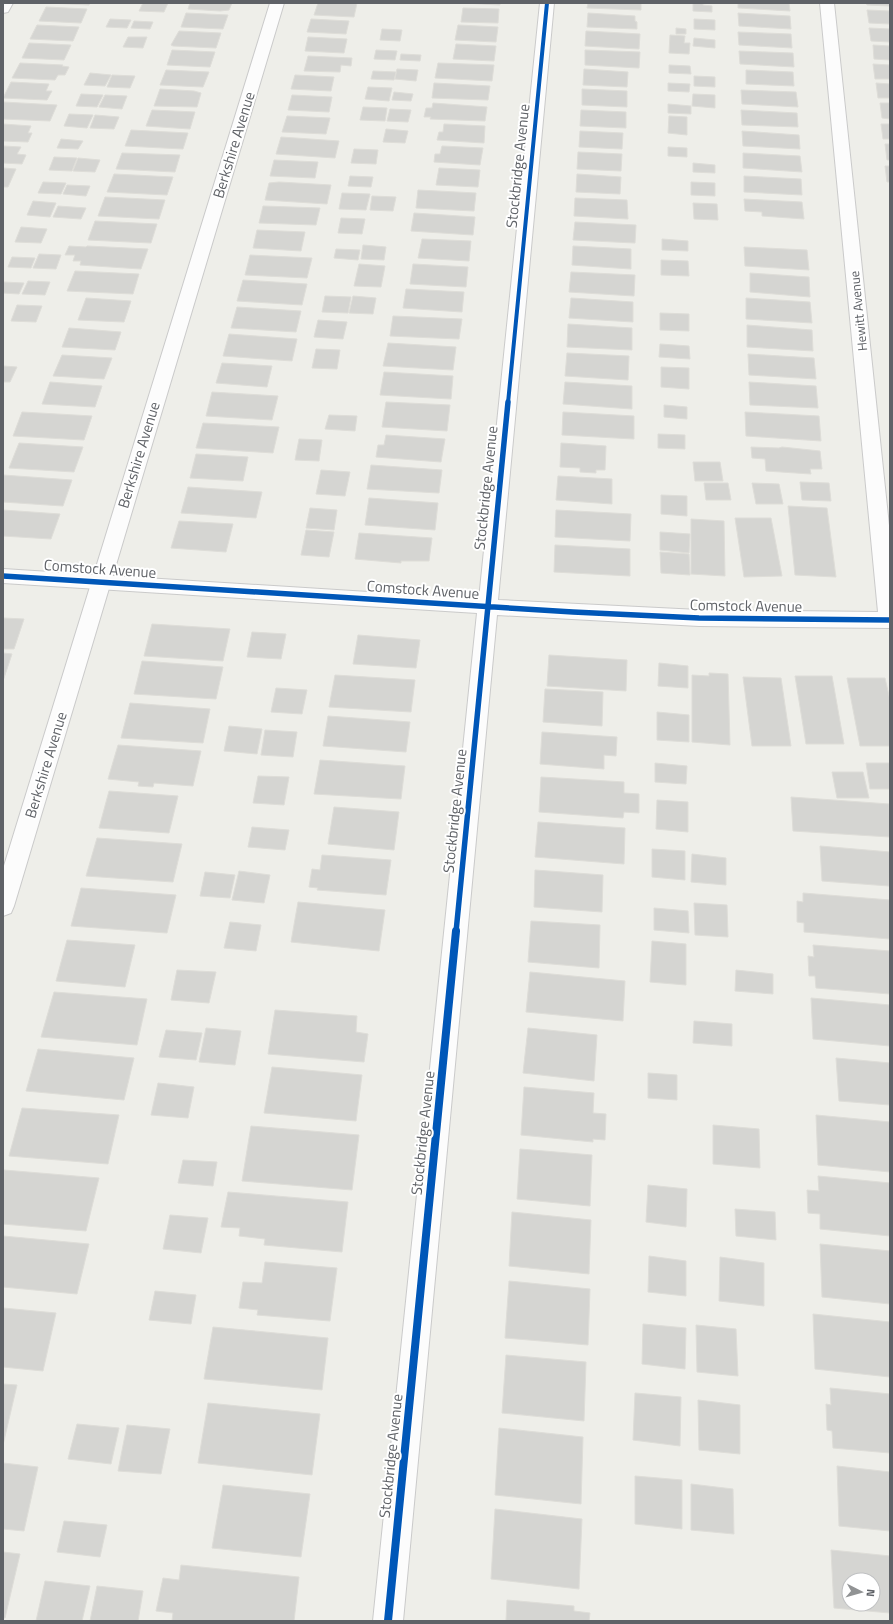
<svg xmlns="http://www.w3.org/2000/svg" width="893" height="1624" viewBox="0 0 893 1624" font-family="'Titillium Web',sans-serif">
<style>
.building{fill:#d5d5d2;stroke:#deddd8;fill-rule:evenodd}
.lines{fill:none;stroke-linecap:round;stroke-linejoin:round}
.minor-casing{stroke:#cacaca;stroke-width:2}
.tertiary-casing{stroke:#cacaca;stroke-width:2}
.minor{fill:#fcfcfc;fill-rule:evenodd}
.tertiary{fill:#fcfcfc;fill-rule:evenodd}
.cycleway-far2-casing{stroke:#fff;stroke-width:6}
.cycleway-far1-casing{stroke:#fff;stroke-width:8}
.cycleway-casing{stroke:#fff;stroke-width:10}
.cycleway-far2{stroke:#0057b8;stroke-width:4}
.cycleway-far1{stroke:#0057b8;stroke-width:5.5}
.cycleway{stroke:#0057b8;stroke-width:8}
.labels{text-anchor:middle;stroke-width:4;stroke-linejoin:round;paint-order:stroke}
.far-street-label{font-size:13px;fill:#5f6267;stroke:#fff}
.street-label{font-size:15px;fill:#5f6267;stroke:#fff}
</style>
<rect width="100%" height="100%" fill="#eeeee9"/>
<path class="building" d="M49,3h41l-1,2z
M143,3h25l-4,9 -25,-1z
M183,3h49l-3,7 -9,1 -32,-2 2,-6z
M318,3h39l-3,14 -40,-2z
M464,3h36v2z
M588,3h53v7l-54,-2z
M693,3h10v2l9,1v6l-19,-1z
M738,3h51l1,8 -52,-3z
M866,3h24v3l-23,-1z
M46,7l41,2 -6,14 -42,-2z
M463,8l36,1 -1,14 -37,-1z
M867,10l23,1v13l-21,-1z
M186,13l42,2 -5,14 -42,-2z
M588,13l47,3v5l2,1v7l-50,-2z
M738,13l52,3 1,13 -52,-3z
M110,19l21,1 -4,8 -21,-1z
M311,19l38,2 -3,13 -39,-2z
M694,19l21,1v10l-21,-1z
M134,21l19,1 -3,7 -19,-1z
M37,25l42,2 -6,14 -43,-2z
M458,25l40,2 -2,15 -41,-2z
M676,28l10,1v5h-10z
M869,28l21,1v13l-19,-1z
M382,29l20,1 -2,11 -20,-1z
M179,31l42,2 -5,15 -43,-2 -2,-1z
M586,31l54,3 -1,15 -54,-3z
M738,32l53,2 1,14 -53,-3z
M670,35l15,1 -1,7h6l-1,11 -20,-1z
M128,37h19l-4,11 -20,-1z
M308,37l39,2 -3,14 -39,-2z
M694,38l21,2v8l-22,-2z
M29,43l42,2 -7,15 -42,-2z
M456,44l40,2 -2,15 -41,-2z
M873,45l17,1v14l-16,-1z
M172,50l43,2 -5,15 -43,-2z
M376,50l21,1 -2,9 -21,-1z
M585,50l55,2 -1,16 -54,-3z
M739,51l54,2 1,14 -54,-3z
M401,54l20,1 -1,6 -20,-1z
M308,56l44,2 -1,8 -10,-1 -1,7 -36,-1z
M20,63l43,2 -1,1 7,1 -4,8h-7l-3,5 -43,-2z
M438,63l56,2 -2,16 -57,-3z
M873,64l17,1v14h-15z
M669,65l21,1 1,8 -22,-1z
M397,69l21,1 -2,11 -21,-2z
M584,69l44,3 -1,15 -44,-2z
M166,70l43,2 -6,15 -43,-2z
M746,70l47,2 1,14 -48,-2z
M373,71l23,1 -2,8 -23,-1z
M90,73l21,2 -6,11 -21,-1z
M112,75l23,1 -5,12 -23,-1z
M295,75l39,2 -3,14 -40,-2z
M694,76l21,1v10l-21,-1z
M11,82l38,2 -3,7h6l-5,9 -44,-2z
M434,83l56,3 -2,14 -56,-2z
M668,83l22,1 -1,8 -21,-1z
M876,83l14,1v14h-12z
M368,87l24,1 -3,13 -24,-2z
M160,89l34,2 7,2 -4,14 -43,-1z
M582,89l45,2v16l-45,-2z
M741,90l55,2 2,15 -56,-3z
M394,92l19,2 -2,7 -19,-1z
M81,94l22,1 -6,12 -21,-1z
M693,94l22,1v13l-23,-2z
M105,95l22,1 -5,13 -23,-2z
M292,95l40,2 -3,15 -41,-2z
M3,102l54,3 -7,16 -47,-2z
M433,103l54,4 -2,14 -55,-2 1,-2h-7l2,-9h6z
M880,103h10v16l-8,-1z
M668,104l23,2v8l-23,-1z
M363,107l24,1 -2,13 -25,-1z
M390,109l21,1 -3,12 -21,-1z
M152,110l43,2 -5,17 -44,-3z
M581,110l45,2v16l-46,-2z
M741,110l56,3 1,14 -56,-2z
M69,114l24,1 -6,13 -23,-2z
M95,115l24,2 -5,12 -24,-1z
M287,116l43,2 -4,16 -44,-2z
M669,116l18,1v18l-19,-2z
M3,124l28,2 -3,7h4l-4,9 -25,-1z
M444,124l41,2 -1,17 -47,-3 2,-8h4z
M881,124h9v15h-7z
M386,129l22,2 -3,12 -22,-1z
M131,130l57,3 -5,16 -58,-3z
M580,131l43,2 -1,16 -43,-2z
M742,131l57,4 1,14 -57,-3z
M281,137l58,4 -4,17 -59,-4z
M61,139l22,2 -5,8 -21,-1z
M885,144h5v16h-3z
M3,146l18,1 -4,7 9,1 -4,9 -19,-1z
M442,146l41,2 -3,17 -46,-3 1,-8h5z
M668,147l19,1v9l-19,-1z
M354,149l24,1 -2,14 -25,-1z
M578,152l44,2 -1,17 -44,-2z
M122,153l58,2 -5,17 -59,-3z
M743,153l57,3 2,16 -59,-4z
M54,157l23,1 -5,13 -23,-1z
M78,158l22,2 -5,12 -22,-1z
M274,160l44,2 -3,16 -45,-2z
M693,163l22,2v8l-22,-1z
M885,166h5v16h-3z
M3,168l13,1 -8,18h-5z
M439,168l41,2 -2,17 -42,-2z
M114,174l59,3 -6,18 -60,-3z
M577,174l44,3 -1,17 -44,-2z
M350,176l23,1 -2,10 -23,-1z
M744,176l57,3 1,16 -58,-3z
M43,182l23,1 -5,11 -23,-1z
M279,182l52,3 -4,19 -62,-4 4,-17z
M691,182l24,1v13l-24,-1z
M67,185l23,1 -4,10 -23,-2z
M418,190l58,3 -2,18 -58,-3z
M342,193l28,1 -4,16 -27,-1z
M372,196l24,1 -3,14 -23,-1z
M105,197l60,3 -6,19 -61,-3z
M575,198l52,2 1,19 -54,-3z
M744,199l58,3 2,17 -42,-3v-4l-17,-1z
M33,201l23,2 -6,14 -23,-2z
M693,203l24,1 1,16 -24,-1z
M58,206l28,2 -5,11 -28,-2z
M263,206l57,2 -4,17 -57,-2z
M414,213l61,4 -2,18 -62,-4z
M341,218l24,1 -3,15 -24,-1z
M95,221l62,3 -6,19 -63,-3z
M575,222l61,3 -1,18 -62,-3z
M21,227l26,2 -6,14 -26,-1z
M257,230l48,2 -4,19 -48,-3z
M422,239l49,2 -2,20 -51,-3z
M662,239l26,2v10l-26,-1z
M363,245l23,2 -2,13 -23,-1z
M69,246l17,1 1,-1 61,3 -7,20 -61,-4 1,-4h-8l2,-6h-10z
M573,246l58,3v20l-59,-4z
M744,247l63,3 2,20 -64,-4z
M336,249l24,1 -2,10 -24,-2z
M39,254l22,1 -5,14 -23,-1z
M250,255l62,3 -5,20 -62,-3z
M12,257l23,1 -4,10 -23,-1z
M661,260l27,1 1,15 -28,-1z
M359,264l26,2 -4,21 -27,-1z
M413,264l55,3 -2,20 -56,-3z
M75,271l64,3 -6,20 -66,-3z
M571,272l64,3 -1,21 -65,-4z
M750,273l59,4 1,20 -60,-5z
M243,280l64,4 -5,21 -65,-4z
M28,281l22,1 -5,13 -23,-1z
M3,282l21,1 -5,11 -16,-1z
M406,289l58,3 -2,20 -59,-4z
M325,296l26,1 -3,16 -26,-1z
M353,296l23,2 -3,16 -24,-1z
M86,298l45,3 -7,21 -46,-2z
M571,298l62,4v20l-64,-4z
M746,298l64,4 2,21 -66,-4z
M17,305l25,1 -6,16 -25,-1z
M237,307l64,4 -5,21 -65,-4z
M660,313l29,1v17l-29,-1z
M393,316l69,3 -3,20 -69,-3z
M318,320l29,2 -4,17 -29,-2z
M568,324l64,4v22l-65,-3z
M747,325l65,5 1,21 -66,-4z
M69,328l52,4 -6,18 -53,-3z
M229,334l68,5 -5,22 -69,-5z
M388,343l68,4 -3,23 -70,-4z
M660,344l29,2 1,13 -31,-2z
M316,349l24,1 -3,19 -25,-1z
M567,353l62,3 -1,24 -63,-4z
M748,354l66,4 2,21 -67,-4z
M62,355l50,3 -8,21 -51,-3z
M222,363l50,3 -5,21 -51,-4z
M3,366l14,1 -7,15h-7z
M661,367l28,1v21l-28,-2z
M384,372l69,4 -2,23 -71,-4z
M50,382l52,4 -7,21 -53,-3z
M565,382l67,4v23l-69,-5z
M749,382l67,4 2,22 -68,-3z
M212,392l66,4 -6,24 -66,-4z
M386,402l64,3 -3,26 -65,-4z
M664,405l23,2v12l-23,-2z
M22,412l70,4 -8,24 -71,-4z
M563,412l71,4v23l-72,-4z
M745,412l74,4 2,25 -75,-5z
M329,415l28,1 -2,15 -30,-2z
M203,423l76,4 -6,26 -77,-5z
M658,434l27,1v14l-27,-1z
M386,435l59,4 -4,23 -65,-5 2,-12h6z
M299,439l23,1 -3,21 -24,-1z
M19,443l64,4 -9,25 -65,-4z
M561,443l45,3 -1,24h-9v3l-16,-1v-4l-20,-1z
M751,447l28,1 3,-1 38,4 2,18h-12l1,5 -45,-3 -1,-12 -13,-1z
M196,454l52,3 -5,24 -53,-3z
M693,462h27l3,19h-28z
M371,465l71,5 -3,23 -72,-4z
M321,470l29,2 -5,24 -29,-2z
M3,475l69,5 -9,26 -60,-4z
M558,476l54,3v25l-56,-4z
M800,482l29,1 2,18 -29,-1z
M704,483h24l3,17h-25z
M752,483l27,1 4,20h-27z
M188,487l74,5 -6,26 -75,-5z
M661,495l26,1v20l-26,-2z
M369,498l69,5 -3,27 -70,-5z
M788,506l39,2 9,69 -41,-2z
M310,508l27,2 -3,20 -28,-2z
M3,510l57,4 -9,25 -48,-3z
M556,510l75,4 -1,27 -75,-4z
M735,518h36l11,58 -38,1z
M691,519l33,2 1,55 -34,-2z
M179,521l54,3 -7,28 -55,-4z
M306,530l28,2 -5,25 -28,-2z
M660,532l30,2 -1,19 -29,-3z
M359,533l73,5 -3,23h-28v2l-46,-4z
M555,545l75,4v27l-76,-4z
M660,552l29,2 1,21 -29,-2z
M3,618l21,1 -10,30h-11z
M152,624l78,5 -7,32 -79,-5z
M252,632l34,2 -5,25 -34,-2z
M358,635l62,5 -4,28 -63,-4z
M3,653l9,1 -9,27z
M549,655l78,5 -1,31 -79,-5z
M142,661l81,6 -7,32 -82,-5z
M659,663l29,3v22l-30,-2z
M709,673l19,1 2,71 -38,-3v-67l17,1z
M335,675l80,5 -4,32 -82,-5z
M795,676h37l12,68h-38z
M743,677l38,1 10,68h-39z
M847,678h38l5,22v46h-30z
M276,688l31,2 -5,24 -31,-2z
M545,689l58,3 -1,34 -59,-4z
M130,703l80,6 -7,34 -82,-5z
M657,712l32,3v27l-32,-2z
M328,716l82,6 -4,30 -83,-6z
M229,726l33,3 -5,25 -33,-3z
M265,730l32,2 -4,25 -32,-2z
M542,732l75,5 -1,19 -12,-1v14l-64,-5z
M118,745l83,6 -8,35 -39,-3 -1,4 -15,-1 1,-4 -31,-3z
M320,760l85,6 -4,33 -87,-5z
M655,763l32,3 -1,18 -31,-2z
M866,763h24v26h-20z
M832,772h31l6,26h-32z
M258,776l31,1 -5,28 -31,-2z
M541,777l83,5v11l15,1v19l-15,-1 -1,6 -84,-6z
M109,791l69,5 -9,37 -70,-5z
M791,797l98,7 1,33 -97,-6z
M657,800l31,2v30l-32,-3z
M334,807l65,5 -5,38 -66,-6z
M538,822l87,6 -1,36 -89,-7z
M252,827l37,3 -4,20 -37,-3z
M97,838l85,6 -9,38 -87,-6z
M820,846l70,6 -1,34 -67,-5z
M652,849l33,2v29l-33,-3z
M692,854l34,4v27l-35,-3z
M322,855l69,5 -5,35 -69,-5 1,-2 -9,-1 3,-18 8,1z
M535,870l68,5 -1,37 -68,-5z
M239,871l31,4 -6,28 -32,-3z
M205,872l30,3 -5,23 -30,-2z
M81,888l95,7 -9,38 -96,-7z
M803,893l87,7v39l-86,-7v-9l-7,-1v-21l6,1z
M298,902l87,8 -6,41 -88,-9z
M694,903l33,2 1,32 -33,-2z
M654,908l34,3 1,22 -35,-3z
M531,921l69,4 -1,43 -71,-6z
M230,922l31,3 -5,26 -32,-3z
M67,940l68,5 -10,42 -69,-6z
M652,941l34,3v41l-36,-3z
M813,945l77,6v43l-74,-6 -1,-12h-6l-1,-20 6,1z
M177,970l39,2 -7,31 -38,-3z
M736,970l37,4v20l-38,-3z
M530,972l95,9 -2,40 -97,-9z
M54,992l93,7 -10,46 -96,-8z
M811,998l79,7v41l-77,-7z
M275,1010l82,6 -1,16 12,2 -4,28 -96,-8z
M694,1021l38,3v22l-39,-3z
M206,1028l35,3 -6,34 -36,-3z
M528,1028l69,7 -3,46 -71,-8z
M166,1030l36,3 -6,27 -37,-3z
M38,1049l96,9 -10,42 -98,-9z
M836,1058l54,5v42l-51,-4z
M272,1067l90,8 -6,46 -92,-8z
M648,1073l29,2v25l-29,-2z
M158,1083l36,4 -6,31 -37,-3z
M524,1087l70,6 -1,20 13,1 -1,26 -12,-1v3l-72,-7z
M22,1108l97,7 -11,49 -99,-8z
M816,1115l74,7v50l-72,-7z
M713,1125l46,4 1,39 -47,-4z
M251,1126l108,9 -7,55 -110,-9z
M520,1149l72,6 -2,51 -73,-7z
M183,1160l34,2 -4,24 -35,-3z
M4,1170l95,8 -13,53 -83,-7z
M818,1176l72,7v53l-70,-7v-15l-12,-1 -1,-23 12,1z
M648,1185l39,4 -1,38 -40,-5z
M228,1192l120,10 -6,50 -78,-7 1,-6 -26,-3 1,-8 -19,-1z
M735,1209l40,3 1,28 -40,-4z
M512,1212l79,8 -2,54 -80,-8z
M170,1215l38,3 -7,35 -38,-4z
M3,1236l86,8 -12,50 -74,-7z
M820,1244l70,7v53l-68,-7z
M649,1256l37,5v35l-38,-4z
M720,1257l44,6v43l-45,-5z
M265,1262l72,6 -7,53 -73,-6 1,-5 -19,-2 4,-26 19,1z
M509,1281l81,8 -2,56 -83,-7z
M155,1291l41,4 -5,29 -42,-4z
M3,1308l53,5 -13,58 -40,-4z
M813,1314l77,8v55l-75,-8z
M643,1324l43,4 -1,41 -43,-5z
M696,1325l40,4 2,47 -41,-4z
M213,1327l115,11 -6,52 -118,-11z
M506,1355l80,7 -2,59 -82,-8z
M3,1384l14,1 -14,60z
M830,1388l60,6v59l-57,-5 -1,-17 -5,-1 -1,-26 5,1z
M635,1393l46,4 -1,49 -47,-6z
M698,1400l42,5v49l-41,-4z
M208,1403l112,11 -8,61 -114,-12z
M77,1424l42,4 -8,36 -43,-5z
M127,1425l43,4 -9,45 -43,-3z
M499,1428l84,9 -2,67 -86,-9z
M3,1463l35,4 -14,64 -21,-2z
M837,1466l53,6v59l-51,-5z
M635,1476l47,4v49l-47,-5z
M691,1484l42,5 1,45 -43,-4z
M223,1485l87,9 -9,63 -89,-9z
M495,1509l87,10 -3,70 -88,-10z
M64,1521l43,4 -7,32 -43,-5z
M831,1550l59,6v57l-56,-5zM849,1580h24v24h-24z
M3,1552l17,2 -15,64h-2z
M181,1565l118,12 -5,44h-122l1,-8 -17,-2 7,-33 16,2z
M45,1581l45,5 -8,35h-46z
M97,1586l46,5 -5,30h-48z
M507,1600l67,6v5l16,2 -1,8h-83z"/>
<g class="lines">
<defs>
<path id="minor" d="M540,3h14l-56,597 201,10 179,2 -58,-609h14l56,532v93l-191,-2 -202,-11 -94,1006h-30l104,-1008 -474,-30v-14l476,30z"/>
<path id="tertiary" d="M3,3h10l-5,9 -5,1z
M270,3h14l-270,903 -3,7 -8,3v-47z"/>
</defs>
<use href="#minor" class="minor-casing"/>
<use href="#tertiary" class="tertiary-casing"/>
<use href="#minor" class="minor"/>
<use href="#tertiary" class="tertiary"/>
<defs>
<path id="cycleway-far2" d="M508,403l39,-400"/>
<path id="cycleway-far1" d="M3,576l570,36 126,6 191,2
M456,932l52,-530"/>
<path id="cycleway" d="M388,1621l68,-690"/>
</defs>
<use href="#cycleway-far2" class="cycleway-far2-casing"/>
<use href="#cycleway-far1" class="cycleway-far1-casing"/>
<use href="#cycleway" class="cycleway-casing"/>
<use href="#cycleway-far2" class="cycleway-far2"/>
<use href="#cycleway-far1" class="cycleway-far1"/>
<use href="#cycleway" class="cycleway"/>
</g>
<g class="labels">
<g class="far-street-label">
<text transform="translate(858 311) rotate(-96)" y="5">Hewitt Avenue</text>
</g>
<g class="street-label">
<text transform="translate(234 145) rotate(-73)" y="5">Berkshire Avenue</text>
<text transform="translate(518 166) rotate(-84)" y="5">Stockbridge Avenue</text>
<text transform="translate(139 455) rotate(-73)" y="5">Berkshire Avenue</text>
<text transform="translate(486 488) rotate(-84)" y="5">Stockbridge Avenue</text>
<text transform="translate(100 569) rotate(4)" y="5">Comstock Avenue</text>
<text transform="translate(423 590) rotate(4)" y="5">Comstock Avenue</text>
<text transform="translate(746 606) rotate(1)" y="5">Comstock Avenue</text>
<text transform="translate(46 765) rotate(-73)" y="5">Berkshire Avenue</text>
<text transform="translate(455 811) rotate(-84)" y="5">Stockbridge Avenue</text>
<text transform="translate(423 1133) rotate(-84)" y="5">Stockbridge Avenue</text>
<text transform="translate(391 1456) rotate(-84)" y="5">Stockbridge Avenue</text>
</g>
</g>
<rect width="893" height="1624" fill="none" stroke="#5f6267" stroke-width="8"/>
<g transform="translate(861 1592) rotate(96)"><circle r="19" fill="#ffffff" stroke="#bfc0c2"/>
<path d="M0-3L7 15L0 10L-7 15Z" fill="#919394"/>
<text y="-6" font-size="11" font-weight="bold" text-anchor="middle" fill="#5f6267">N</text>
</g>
</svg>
